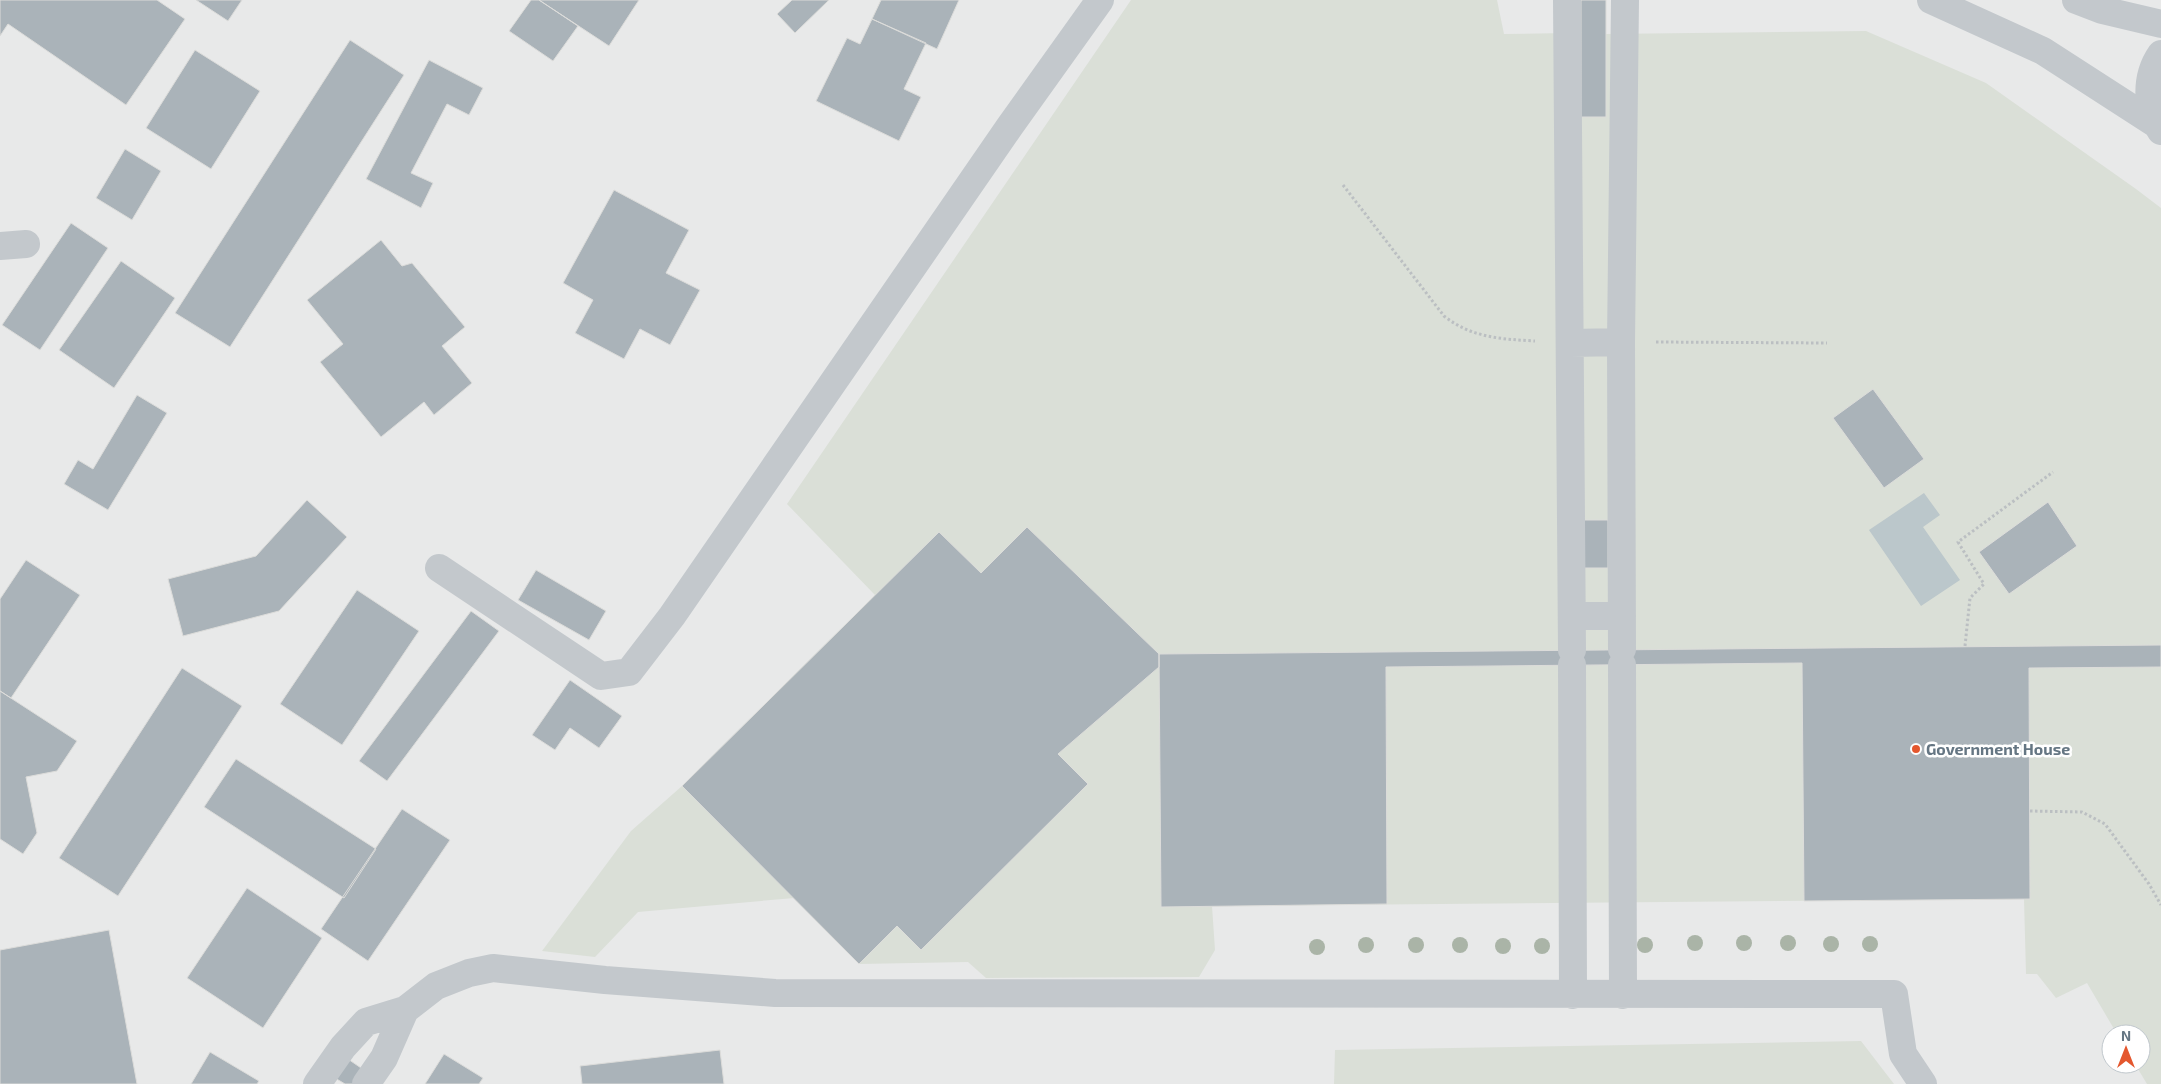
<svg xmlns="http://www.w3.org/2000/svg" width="2161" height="1084" viewBox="0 0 2161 1084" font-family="'Exo 2',sans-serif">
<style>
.built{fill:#e8e9e9;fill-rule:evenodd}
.green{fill:#dadfd7}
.water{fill:#bbc7cb}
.building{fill:#aab3b9;stroke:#dcdcda}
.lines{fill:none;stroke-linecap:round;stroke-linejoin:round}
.path{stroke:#bbbfc2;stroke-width:3;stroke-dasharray:2.5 2.5;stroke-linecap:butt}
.minor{stroke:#c3c8cc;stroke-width:28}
.tree{fill:#aab4a7}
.poi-dot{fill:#e4572e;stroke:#fff;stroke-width:2}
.labels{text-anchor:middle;stroke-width:5;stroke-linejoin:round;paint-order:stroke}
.poi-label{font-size:16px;font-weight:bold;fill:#657683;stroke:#fff;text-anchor:start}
</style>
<rect width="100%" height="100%" fill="#fafaf8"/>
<path class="built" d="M0,0h2161v1084h-2161zM2111,1034h30v30h-30z"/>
<path class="green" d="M1131,0h366l7,34 62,-1 40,83v-82l260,-3 120,52 150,106 25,19v876h-14l-12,-20h6v-30h-24l-30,-51 -31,15 -19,-24h-11l-2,-75 -812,7 3,44 -16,27 -213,1 -18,-16 -109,2 -65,-66 -156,14 -43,45 -53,-6 89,-120 51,-45 193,-191 -88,-91z
M1861,1041l33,43h-560l1,-34z"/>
<path class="water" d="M1924,493l16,22 -17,12 37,53 -39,26 -52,-76z"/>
<path class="building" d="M0,0h157l28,19 -59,86 -118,-81 -8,12z
M196,0h46l-14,21z
M531,0h8l39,26 -25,35 -44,-30z
M539,0h100l-30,46z
M792,0h37l-34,33 -18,-19z
M881,0h78l-22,49 -65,-30z
M1581,0h25v117h-25z
M872,19l54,24 -22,46 17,8 -22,44 -83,-40 31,-63 13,6z
M350,40l54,35 -174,272 -55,-34z
M195,50l65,41 -49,78 -65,-41z
M429,60l54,28 -14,27 -22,-11 -36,69 22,10 -12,25 -55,-29z
M125,149l36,22 -29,49 -36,-22z
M614,190l75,40 -23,43 34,17 -30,55 -30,-16 -16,30 -49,-26 18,-33 -30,-17z
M71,223l37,25 -68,102 -38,-25z
M381,240l21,26 10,-3 53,64 -23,19 30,37 -38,32 -10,-13 -43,35 -61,-75 23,-18 -36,-44z
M121,261l54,37 -61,90 -55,-38z
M1873,389l51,70 -40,29 -51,-70z
M137,395l30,18 -59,97 -44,-26 14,-24 15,9z
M307,500l40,37 -68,74 -96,25 -15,-57 88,-23z
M2048,502l29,44 -68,48 -30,-42z
M1582,520h26v48h-26z
M1027,527l132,127v13l-101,87 30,30 -167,166 -24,-24 -38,38 -177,-178 257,-254 42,41z
M26,560l54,35 -69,103 -11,-7v-92z
M536,570l70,41 -17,29 -71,-40z
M357,590l62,41 -77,114 -62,-41z
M471,611l28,20 -112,150 -28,-20z
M2161,645v22l-132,1 1,231 -226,2 -2,-238 -416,4 1,237 -226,3 -2,-253z
M182,668l60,38 -124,190 -59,-38z
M570,680l52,36 -23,32 -29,-20 -15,22 -23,-15z
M0,691l77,50 -20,30 -31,6 11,56 -14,21 -23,-15z
M236,759l140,90 -32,49 -140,-91z
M402,809l48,31 -82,121 -47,-32z
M247,888l75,50 -59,90 -76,-50z
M109,930l28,154h-137v-134z
M720,1050l4,34h-142l-2,-18z
M210,1052l49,29 -2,3h-66z
M444,1054l39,24 -4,6h-54z
M348,1059l16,11 -9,14h-10l-10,-6z"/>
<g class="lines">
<path class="path" d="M1343,185l101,131c28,22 57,23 91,25
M1656,342l171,1
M1965,646l5,-48 14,-14 -26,-42 95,-70
M2030,811l52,1 23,12 44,60 12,21"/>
<path class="minor" d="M1567,0l5,650
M1931,0l112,51 113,73
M2076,0l26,10 59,14
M2161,54c-16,23 -15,55 0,77
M0,246l26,-2
M1571,343l50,-1
M439,568l162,108 28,-4 43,-56 338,-490 90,-126
M1572,616h50
M1622,649l-1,-307 4,-342
M1572,665l1,330
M1622,665l1,330
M317,1084l26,-37 23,-25 39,-12 31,-24 33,-13 24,-5 112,12 170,13 1119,1 9,60 20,30
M366,1084l18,-26 21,-48"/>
</g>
<g class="tree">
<circle cx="1695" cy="943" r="8"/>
<circle cx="1744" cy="943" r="8"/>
<circle cx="1788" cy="943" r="8"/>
<circle cx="1831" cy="944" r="8"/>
<circle cx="1870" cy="944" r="8"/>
<circle cx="1366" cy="945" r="8"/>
<circle cx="1416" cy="945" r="8"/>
<circle cx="1460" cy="945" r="8"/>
<circle cx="1645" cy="945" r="8"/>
<circle cx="1503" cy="946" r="8"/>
<circle cx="1542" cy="946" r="8"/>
<circle cx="1317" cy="947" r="8"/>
</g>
<circle class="poi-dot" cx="1916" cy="749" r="5"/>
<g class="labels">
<g class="poi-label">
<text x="1926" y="755">Government House</text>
</g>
</g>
<g transform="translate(2126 1049)"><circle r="24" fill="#ffffff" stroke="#c1c8cd"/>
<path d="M0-4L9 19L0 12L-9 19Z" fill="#e4572e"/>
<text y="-8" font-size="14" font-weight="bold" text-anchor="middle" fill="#657683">N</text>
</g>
</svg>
